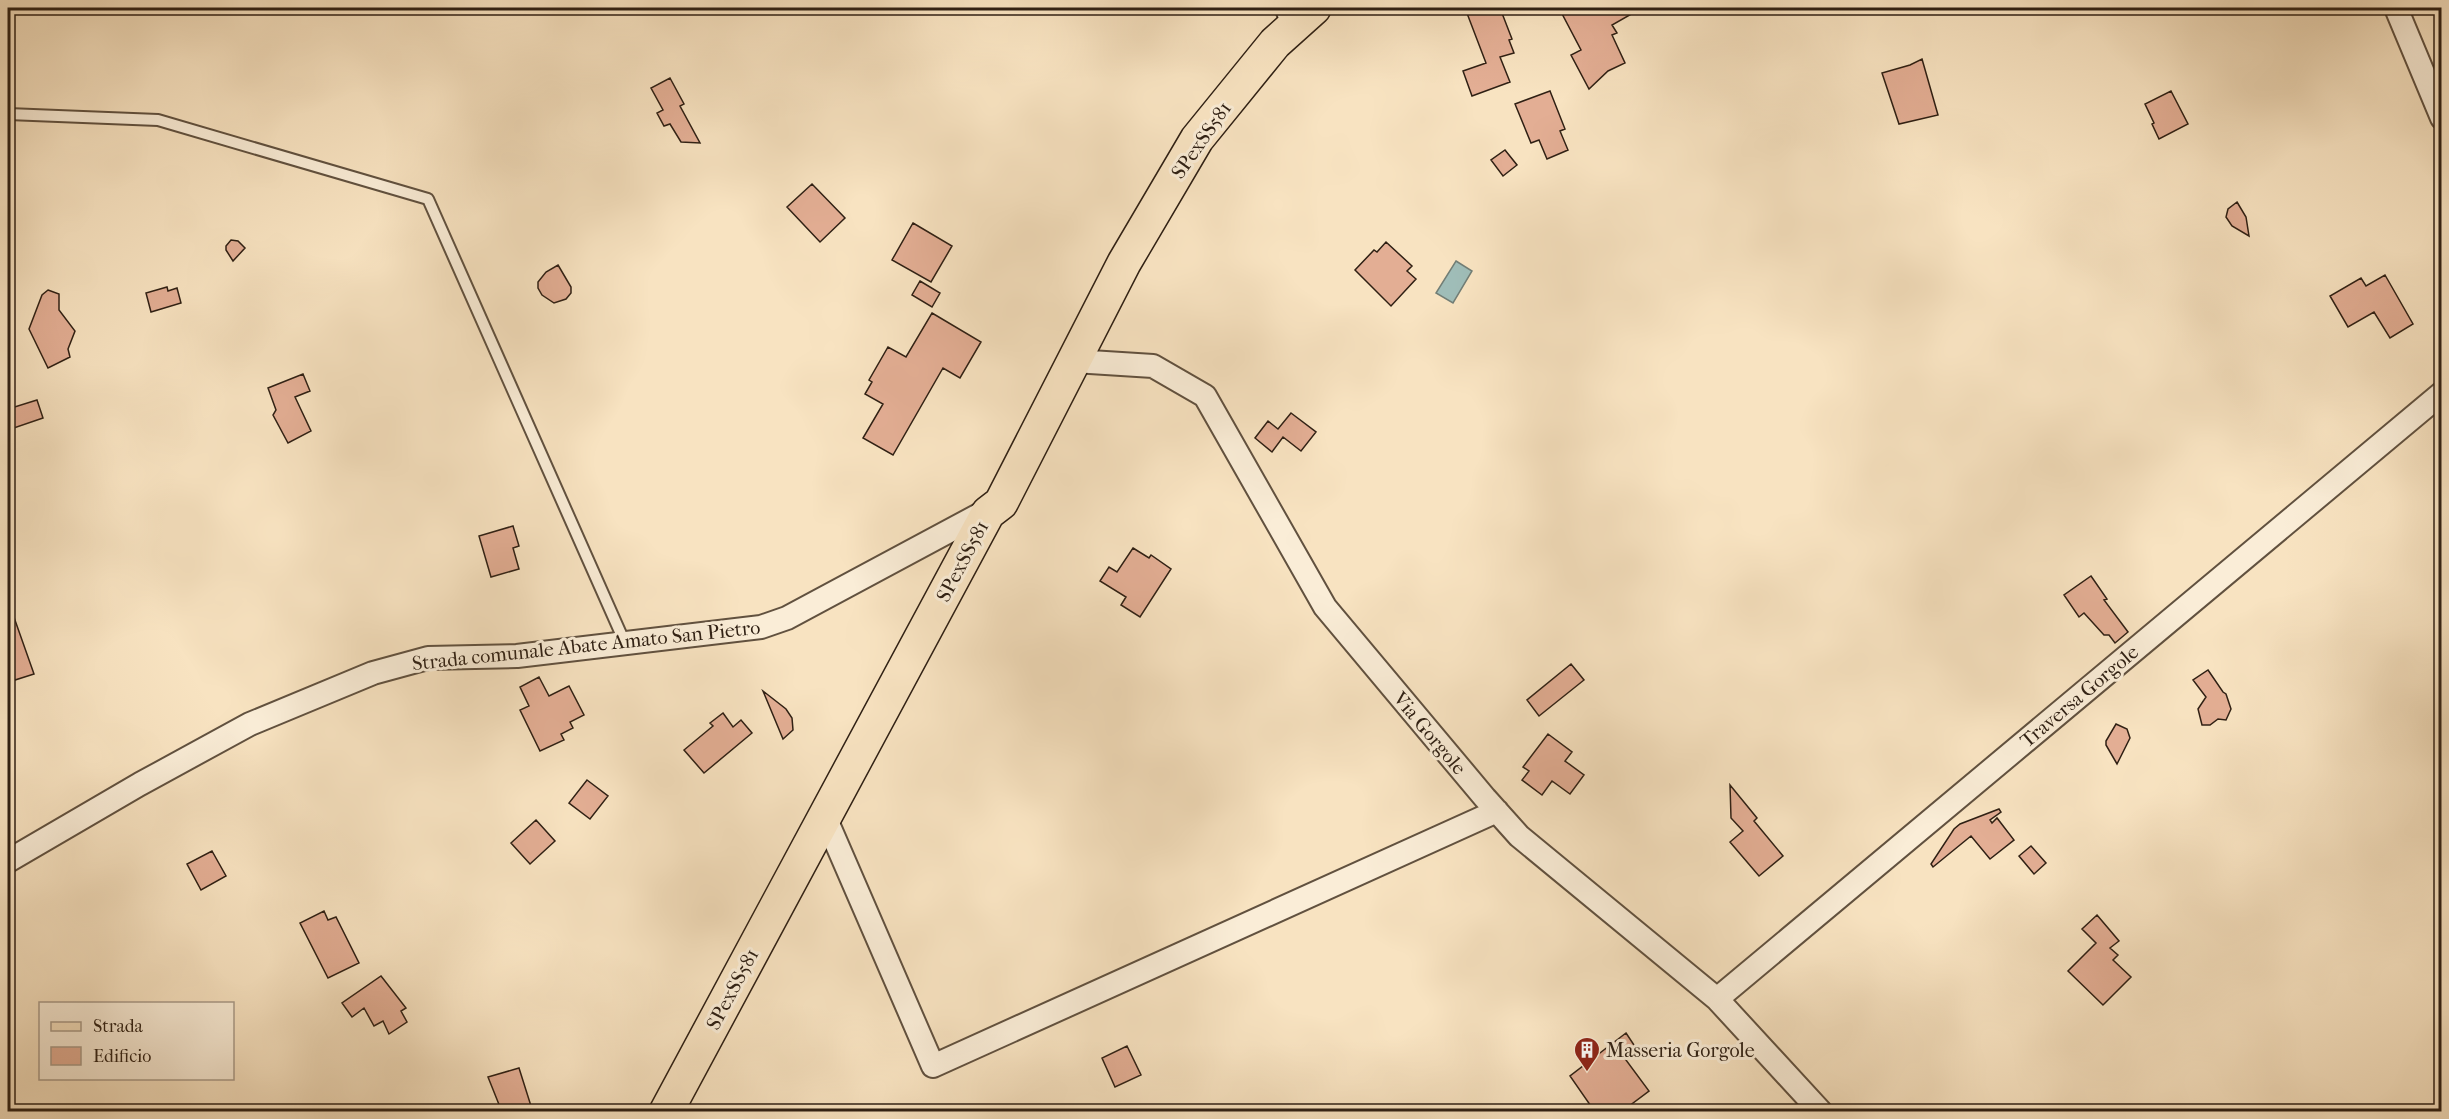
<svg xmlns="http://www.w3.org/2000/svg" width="2449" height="1119" viewBox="0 0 2449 1119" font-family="'IM FELL French Canon',serif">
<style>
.water{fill:#9fbdb8;stroke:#727e76;stroke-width:1.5}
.building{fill:#e3ae94;stroke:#2f2014;stroke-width:1.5}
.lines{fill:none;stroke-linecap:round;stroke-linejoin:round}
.service-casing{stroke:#61513f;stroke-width:14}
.minor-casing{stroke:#61513f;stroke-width:26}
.primary-casing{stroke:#2f2014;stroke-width:36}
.service{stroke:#faedd7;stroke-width:10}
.minor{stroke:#faedd7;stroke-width:22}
.primary{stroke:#f8e3c1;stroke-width:33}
.labels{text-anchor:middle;stroke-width:6;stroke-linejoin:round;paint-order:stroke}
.street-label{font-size:20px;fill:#2f2014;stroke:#faedd7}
.poi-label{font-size:20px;fill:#2f2014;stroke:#faedd7;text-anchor:start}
</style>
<rect width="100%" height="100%" fill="#f8e3c1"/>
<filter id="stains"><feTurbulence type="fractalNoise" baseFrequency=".00333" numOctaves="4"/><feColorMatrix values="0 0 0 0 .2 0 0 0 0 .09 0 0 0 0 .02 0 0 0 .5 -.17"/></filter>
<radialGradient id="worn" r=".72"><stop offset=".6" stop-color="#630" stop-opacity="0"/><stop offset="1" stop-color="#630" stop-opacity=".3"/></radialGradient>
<path class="water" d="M1456,261l16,10 -19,32 -17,-10z"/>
<path class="building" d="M1465,8h35l12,31 -3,1 5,13 -14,4 10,25 -38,14 -9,-25 23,-8z
M1559,8h83l-30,17 5,8 -5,2 13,28 -17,8 -19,18 -18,-34 10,-5z
M1922,59l16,56 -39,9 -17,-51 28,-8z
M670,78l14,26 -4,2 20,37 -19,-1 -11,-18 -6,2 -7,-13 6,-3 -12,-22z
M1550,91l15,38 -5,2 8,19 -21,9 -8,-19 -8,3 -16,-39z
M2171,91l17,33 -29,15 -7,-15 2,-1 -9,-19z
M1505,150l12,15 -14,11 -12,-16z
M812,184l33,34 -25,24 -33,-35z
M2237,202l9,15 3,19 -17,-10 -6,-9 2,-8z
M913,223l39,23 -21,36 -39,-22z
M231,240l7,1 7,7 -12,13 -7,-11v-4z
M1386,242l26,24 -5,5 9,8 -25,27 -36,-36 19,-20 3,2z
M558,265l13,22v6l-5,6 -12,4 -12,-8 -4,-7v-6l8,-10z
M2385,275l28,49 -23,14 -16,-26 -26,15 -18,-31 31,-18 5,8z
M920,281l20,12 -8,14 -20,-12z
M167,287l1,4 9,-3 4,15 -30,9 -5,-19z
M48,290l11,4v16l16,21 -7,18 2,8 -22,11 -19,-39 13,-34z
M932,313l49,29 -21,36 -17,-10 -50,87 -30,-17 20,-34 -18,-10 7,-12 -3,-2 19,-33 18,10z
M303,374l7,17 -15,6 16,34 -23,12 -15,-28 3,-5 -8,-22z
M37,400l6,18 -35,12v-21z
M1291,413l25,19 -15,19 -18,-14 -11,15 -17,-14 13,-17 10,8z
M513,526l6,20 -6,2 6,21 -28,8 -12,-41z
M1133,548l16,10 2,-3 20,14 -31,48 -19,-12 5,-8 -26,-16 9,-14 8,5z
M2091,576l16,23 -3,1 24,32 -13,11 -6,-8h-5l-20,-22 -5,4 -15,-22z
M8,606h2l24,68 -19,6 -4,-8 -3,1z
M1571,664l13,16 -45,36 -12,-16z
M2208,670l15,22 3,2 5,15 -5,11 -8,-1 -8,6h-8l-4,-16 8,-12 -13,-17z
M539,677l10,19 20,-10 15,29 -14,7 3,6 -12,6 3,6 -24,11 -20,-41 9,-4 -9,-19z
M763,691l23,18 6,9 1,12 -10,9z
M723,713l10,14 8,-7 11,13 -48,40 -20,-23 29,-24 -3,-3z
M2116,724l11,5 3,9 -13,26 -11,-19v-4z
M1548,734l24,18 -7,9 19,14 -14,19 -18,-13 -10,14 -20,-15 7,-9 -6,-4z
M587,780l21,16 -18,23 -21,-16z
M1730,785l27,33 -3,3 29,35 -24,20 -29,-34 13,-11 -12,-13z
M1999,809l2,3 -11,8 2,3 5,-5 17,22 -24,19 -19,-23 -38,31 -2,-3 23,-35 6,-5z
M536,820l19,21 -25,23 -19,-21z
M2031,846l15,17 -12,11 -15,-18z
M212,851l14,25 -25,14 -14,-26z
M324,911l4,9 8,-3 23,46 -31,15 -28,-55z
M2097,915l22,26 -9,7 8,7 -5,5 18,17 -28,28 -35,-34 28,-28 -14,-14z
M381,976l25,32 -5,3 6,11 -18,12 -6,-13 -9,5 -10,-18 -12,9 -10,-14z
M1626,1033l10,15 -13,8 26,35 -28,21h-26l-25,-36z
M1127,1046l14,29 -26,12 -13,-29z
M519,1068l12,38 -17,6h-12l-14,-35z"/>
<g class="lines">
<defs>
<path id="service" d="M1280,8l8,19
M8,114l150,6 270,79 197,444"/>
<path id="minor" d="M2396,8l46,110
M1074,361l79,5 52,30 120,211 160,191 34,38 198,163 104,113
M825,817l108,249 564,-255
M8,861l132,-77 110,-60 123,-51 55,-15 89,-2 244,-29 26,-9 205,-110
M1717,999l725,-606"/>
<path id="primary" d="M666,1112l322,-599 13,-10 123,-240 73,-124 78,-96 39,-35"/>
</defs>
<use href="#service" class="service-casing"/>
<use href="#minor" class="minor-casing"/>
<use href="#primary" class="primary-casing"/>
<use href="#service" class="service"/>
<use href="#minor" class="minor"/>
<use href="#primary" class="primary"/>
</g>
<defs>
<symbol id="building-pin" viewBox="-11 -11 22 30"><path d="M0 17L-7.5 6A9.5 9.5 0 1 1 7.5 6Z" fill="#8f2418" stroke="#faedd7"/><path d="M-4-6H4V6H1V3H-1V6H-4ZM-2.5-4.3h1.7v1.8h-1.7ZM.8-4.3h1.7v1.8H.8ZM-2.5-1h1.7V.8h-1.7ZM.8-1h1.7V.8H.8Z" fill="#fff"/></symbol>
</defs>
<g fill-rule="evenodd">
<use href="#building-pin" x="1572" y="1035" width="30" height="40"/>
</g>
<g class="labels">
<g class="street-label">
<text transform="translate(1201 140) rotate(-55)" y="7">SPexSS581</text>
<text transform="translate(962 561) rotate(-62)" y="7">SPexSS581</text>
<text transform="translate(586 645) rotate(-6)" y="7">Strada comunale Abate Amato San Pietro</text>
<text transform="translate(2079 696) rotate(-40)" y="7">Traversa Gorgole</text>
<text transform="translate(1430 733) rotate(50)" y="7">Via Gorgole</text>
<text transform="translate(732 989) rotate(-62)" y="7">SPexSS581</text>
</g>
<g class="poi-label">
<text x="1606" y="1057">Masseria Gorgole</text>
</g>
</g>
<rect width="2449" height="1119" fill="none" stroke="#f8e3c1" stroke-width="30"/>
<rect x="9" y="9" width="2431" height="1101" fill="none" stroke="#2f2014" stroke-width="3"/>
<rect x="15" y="15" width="2419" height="1089" fill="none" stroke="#2f2014" stroke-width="1.5"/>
<rect x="39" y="1002" width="195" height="78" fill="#faedd7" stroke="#a99b89" stroke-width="1.5"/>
<rect x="51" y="1022" width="30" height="9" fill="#f8e3c1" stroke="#a99b89" stroke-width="1.5"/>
<text x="93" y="1032" font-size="18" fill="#2f2014">Strada</text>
<rect x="51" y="1047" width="30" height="18" fill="#e3ae94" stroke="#a99b89" stroke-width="1.5"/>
<text x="93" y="1062" font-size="18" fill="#2f2014">Edificio</text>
<rect width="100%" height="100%" filter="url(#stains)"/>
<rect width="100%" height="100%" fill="url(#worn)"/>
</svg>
